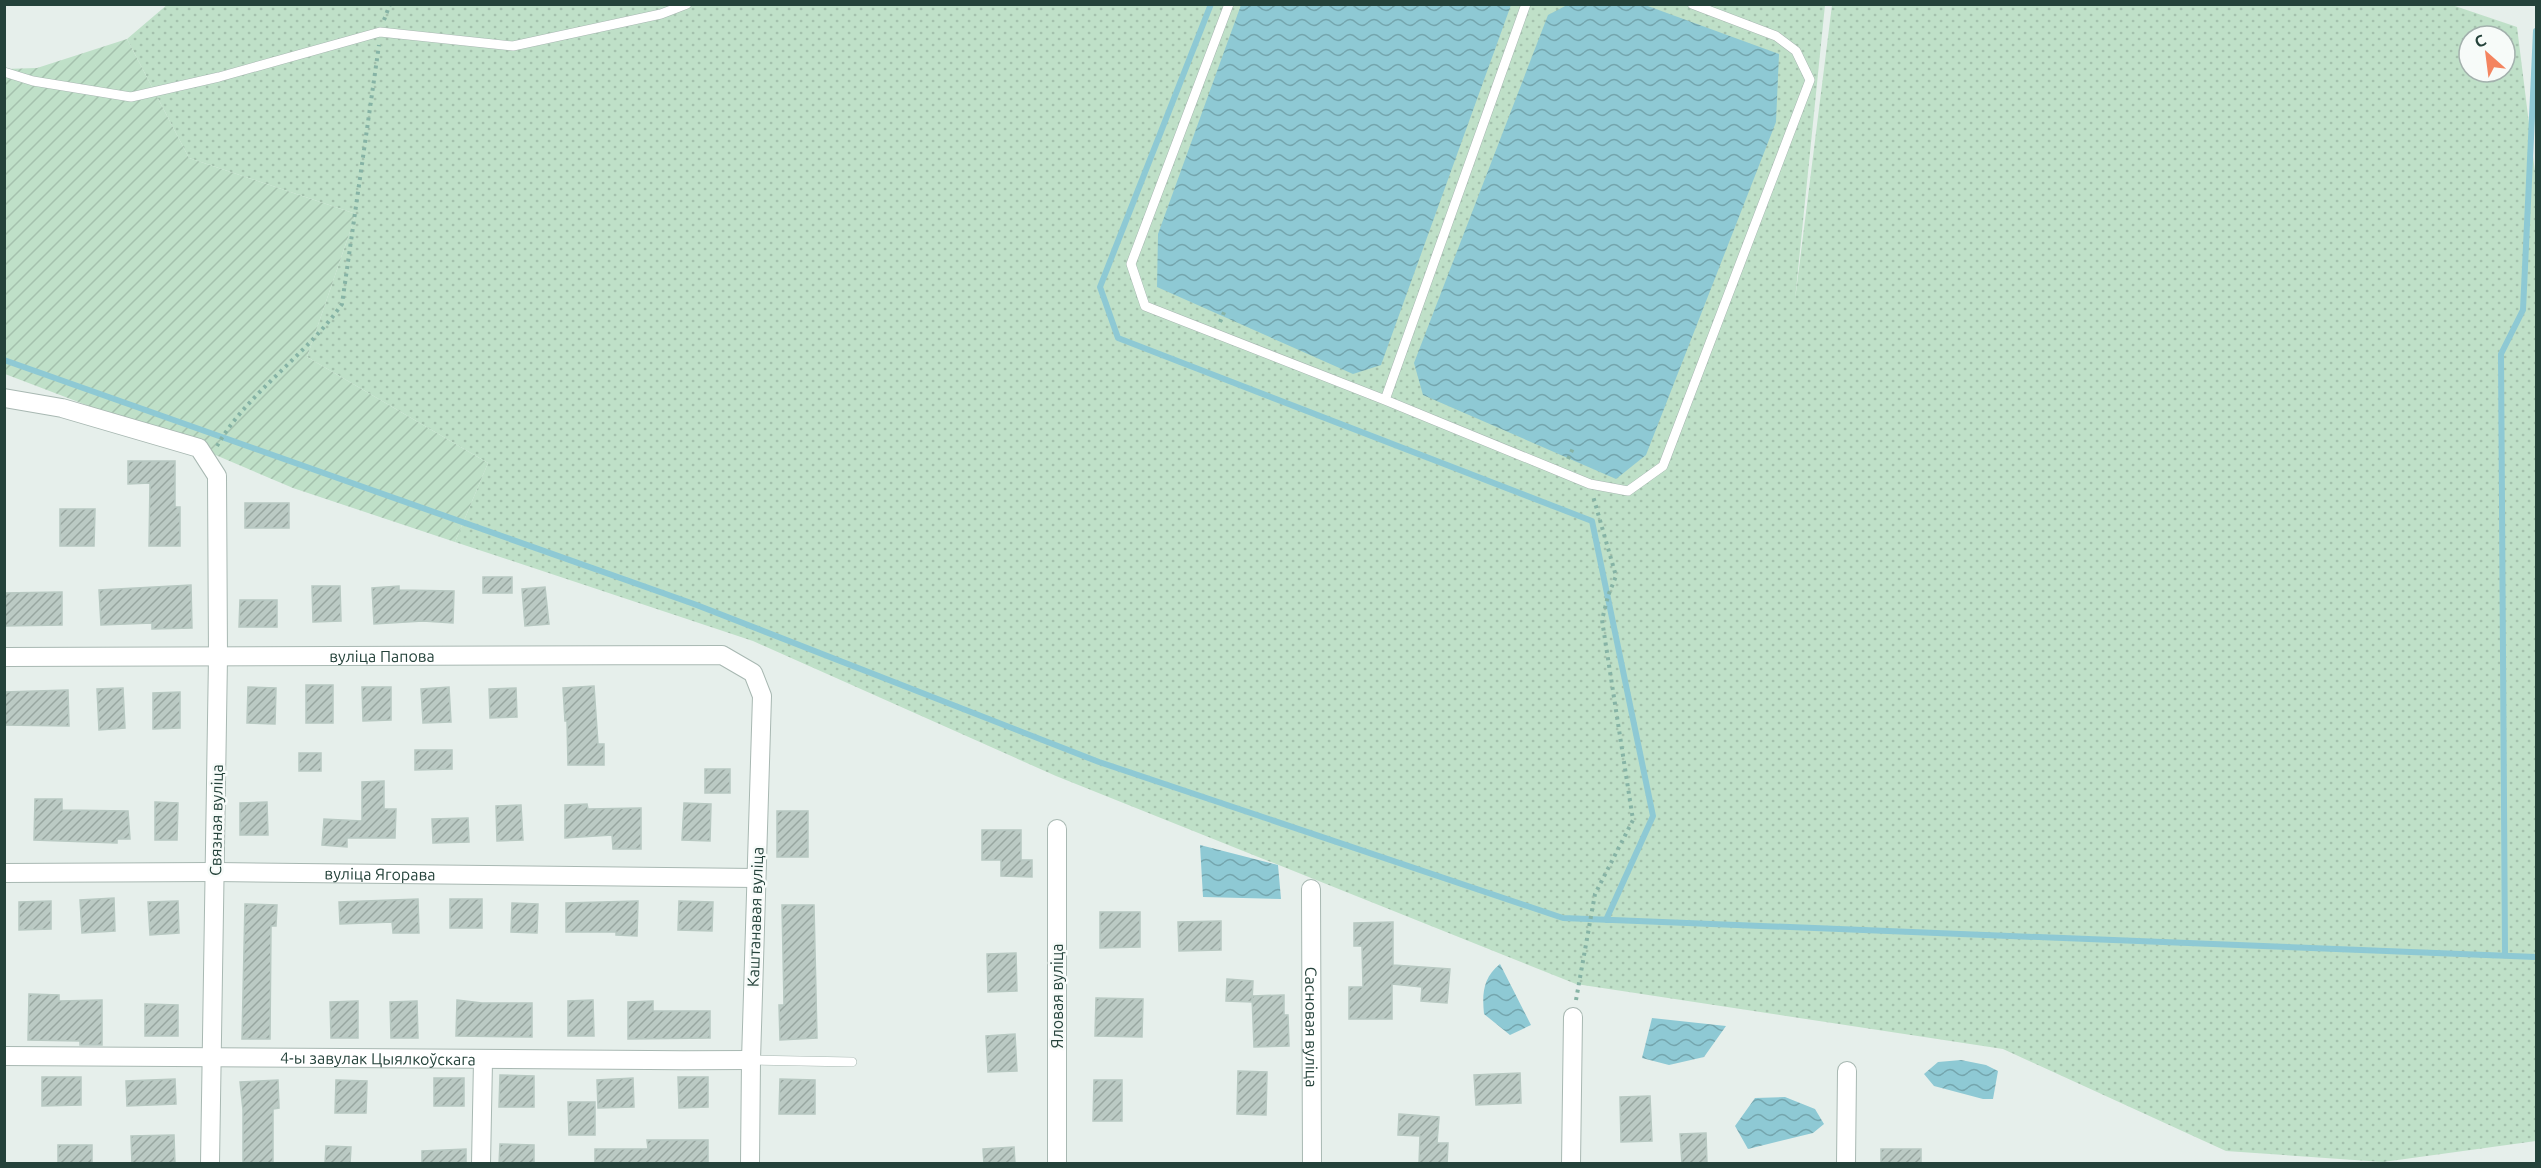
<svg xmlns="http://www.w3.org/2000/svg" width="2541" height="1168" viewBox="0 0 2541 1168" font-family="Ubuntu,sans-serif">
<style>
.grass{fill:url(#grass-dots);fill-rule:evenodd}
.garden{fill:url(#garden-furrows)}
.water{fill:url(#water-waves)}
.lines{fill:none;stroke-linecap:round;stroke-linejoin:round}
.stream{stroke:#8ec9d4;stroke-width:6}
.building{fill:url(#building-hatch);stroke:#b8c9c2;stroke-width:1.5}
.lane-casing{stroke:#a8b8b2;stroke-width:10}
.street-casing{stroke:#a8b8b2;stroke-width:20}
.path{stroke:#86b3a5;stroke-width:4;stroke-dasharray:3 4.5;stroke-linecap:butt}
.lane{stroke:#fff;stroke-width:9}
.street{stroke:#fff;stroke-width:18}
.labels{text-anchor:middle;stroke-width:5;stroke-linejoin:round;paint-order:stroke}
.street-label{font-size:16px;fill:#24423a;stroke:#f7fbf9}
</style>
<defs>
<pattern id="grass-dots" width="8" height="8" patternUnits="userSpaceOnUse" patternTransform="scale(1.5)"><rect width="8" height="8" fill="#bfe0c8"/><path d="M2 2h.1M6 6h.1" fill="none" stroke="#a4c1ad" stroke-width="1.8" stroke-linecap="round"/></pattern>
<pattern id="garden-furrows" width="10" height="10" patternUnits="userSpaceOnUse" patternTransform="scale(1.5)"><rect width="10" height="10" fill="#bfe0c8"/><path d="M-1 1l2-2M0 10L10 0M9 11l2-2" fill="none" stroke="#a4c1ad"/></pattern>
<pattern id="water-waves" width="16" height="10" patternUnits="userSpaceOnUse" patternTransform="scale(1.5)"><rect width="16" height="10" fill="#8ec9d4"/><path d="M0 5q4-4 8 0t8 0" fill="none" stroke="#74a5ad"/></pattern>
<pattern id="building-hatch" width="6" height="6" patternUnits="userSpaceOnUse" patternTransform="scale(1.5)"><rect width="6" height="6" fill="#bbcac4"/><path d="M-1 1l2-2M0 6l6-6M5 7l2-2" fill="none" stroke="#98a6a0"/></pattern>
</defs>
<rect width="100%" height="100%" fill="#e6efeb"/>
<path class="grass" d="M168,4l1657,1 -30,295 37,-295 617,-1 68,23 19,153v961l-153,21 -157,-11 -223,-102 -427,-65 -520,-208 -303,-135 -298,-99 33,-79 -181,-106 49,-143 -167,-56 -62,-119zM2469,36h36v36h-36z"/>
<path class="garden" d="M127,39l62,119 167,56 -49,143 181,106 -33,79 -162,-54 -94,-40 -194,-74 -1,-305 33,-1z"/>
<path class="water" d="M1569,4l76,1 134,49 -3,68 -130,333 -30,24 -193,-84 -9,-32 134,-348z
M1241,5h270l-130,360 -28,9 -196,-87 1,-53z
M1200,845l78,20 3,34 -78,-2z
M1500,964l31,61 -21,10 -26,-21c-2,-21 -1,-36 16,-50z
M1652,1018l74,8 -22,31 -35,8 -27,-7z
M1961,1060l25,5 12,6 -5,28h-10l-49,-13 -10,-12 14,-12z
M1785,1097l30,12 9,15 -11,9 -65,16 -13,-23 20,-28z"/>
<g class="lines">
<path class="stream" d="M1211,4l-111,283 18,51 474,183 61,295 -47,104
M4,360l690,244 405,158 464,156 973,39
M2505,954l-4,-600 22,-44 13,-279"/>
</g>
<path class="building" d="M128,461h47v46h5v39h-31l1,-63 -22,1z
M245,503h44v25h-44z
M60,509h35l-1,37h-34z
M483,577h29v16h-29z
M191,585l1,43 -40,1v-6l-51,2 -2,-35z
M312,586h28l1,35 -28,1z
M399,586v4l55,1 -1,32 -30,-2 -49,3 -2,-36z
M545,587l4,37 -24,2 -3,-37z
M62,592v33l-58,1v-33z
M240,600h37v27h-38z
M306,685h27v38h-27z
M594,686l4,58h6v21h-36l-1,-44h-2l-2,-33z
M248,687l28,1 -1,36 -28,-1z
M362,687h29v33l-28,1z
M449,687l2,35 -28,1 -2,-34z
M123,688l2,40 -26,2 -2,-41z
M516,688l1,29 -27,1 -1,-29z
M68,690l1,36 -65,-1v-33z
M180,692v36l-27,1v-36z
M415,750h37v19l-37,1z
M299,753h22v18h-22z
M705,769h25v24h-25z
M384,781v28h12l-1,29h-48v9l-25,-2 2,-26 38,2v-39z
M35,799h27v11l66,1 2,28h-13v4l-83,-3z
M155,802l23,1 -1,37h-22z
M267,802l1,33h-28v-32z
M684,803l27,1 -1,37 -28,-1z
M587,804l1,5 53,-1v41h-28l-1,-14 -47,3v-33z
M521,805l2,35 -26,1 -1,-35z
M777,811h31v46h-31z
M468,818l1,24 -36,1 -1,-24z
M982,830h39v30h11v17l-31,-1v-16h-19z
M114,898l1,33 -33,2 -2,-33z
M418,899l1,34h-26l-1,-11 -52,2 -1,-22z
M450,899h32v29h-32z
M51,901v28l-32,1v-28z
M178,901l1,32 -29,2 -2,-33z
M638,901l-1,35 -21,-1v-3h-50v-29z
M679,901l34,1 -1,29 -34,-1z
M512,903l26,1 -1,29 -26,-1z
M245,904l32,1 -1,21h-5l-1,113h-28z
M782,905h32l3,133 -37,2 -1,-35h5z
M1100,912h40v35l-40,1z
M1221,921v29l-42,1 -1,-29z
M1393,922v43l57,4 -3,34 -26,-2 1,-14 -30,-3v35h-43v-32h14l-1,-41h-8v-23z
M1016,953l1,38 -29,1 -1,-38z
M1227,979l26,2 -1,21 -26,-1z
M29,994l30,1v6l43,-1v45h-22v-4l-52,-1z
M1284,995v20h4l1,31 -35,1 -2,-51z
M1096,998l47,1 -1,38 -47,-1z
M457,1000l25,3h50v34l-76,-1z
M593,1000l1,36h-26v-35z
M358,1001v37h-27l-1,-36z
M417,1001l1,37h-27l-1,-36z
M653,1001v10h57v27l-82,1v-37z
M145,1004l33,1v31h-33z
M1015,1034l2,37 -29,1 -2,-36z
M1238,1071l29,1 -1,43 -29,-1z
M1520,1073l1,30 -45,2 -2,-30z
M500,1075l34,1v31h-35z
M42,1077h39v28l-39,1z
M678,1077h30v30l-29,1z
M434,1078h30v28h-30z
M633,1078l1,29 -36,1 -1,-28z
M175,1079l1,25 -49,2 -1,-25z
M780,1079l35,1v34h-36z
M278,1080l1,28 -6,1v55h-30v-54l-3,-28z
M336,1080l31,1 -1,32h-31z
M1094,1080h28v41h-29z
M1650,1096l2,45 -31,1 -1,-45z
M568,1102h27v33h-26z
M1399,1114l40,3 -2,26h11l-1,21h-28l1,-28 -22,-1z
M1706,1133l1,31h-25l-2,-30z
M174,1135l1,29h-43l-1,-28z
M647,1140h61v24h-113v-15h53z
M500,1144l34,1v19h-35z
M58,1145h34v19h-34z
M326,1146l25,1 -1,17h-25z
M1014,1147l1,17h-31l-1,-15z
M466,1149v15h-44v-13z
M1881,1149h40v15h-40z"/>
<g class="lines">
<defs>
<path id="lane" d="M1229,4l-98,260 14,42 240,94 205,84 38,7 35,-25 147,-386 -14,-29 -20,-15 -84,-32
M4,72l29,9 98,16 88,-20 161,-45 133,14 148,-32 26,-10
M1385,400l141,-396
M751,1060l101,2"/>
<g id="street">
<path d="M4,398l58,10 137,40 18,28 1,181 -8,507"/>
<path id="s1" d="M4,657l718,-2 31,18 9,23 -11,364 -1,104"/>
<path d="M1057,829v335"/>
<path id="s2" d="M4,873l211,-1 541,6"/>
<path id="s3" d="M1311,889l1,275"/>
<path id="s4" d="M4,1056c249,0 498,5 747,4"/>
<path d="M481,1164l2,-103"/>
<path d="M1571,1164l2,-147"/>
<path d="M1846,1164l1,-93"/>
</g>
</defs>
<use href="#lane" class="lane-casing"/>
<use href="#street" class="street-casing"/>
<path class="path" d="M384,20l6,-16
M1220,322l5,-12
M217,446c30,-53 89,-90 125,-142l37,-259
M1568,459l6,-13
M1576,1000l19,-106 38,-74 -31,-200 6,-24 8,-20 -23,-80"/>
<use href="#lane" class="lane"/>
<use href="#street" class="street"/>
</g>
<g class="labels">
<g class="street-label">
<text dy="6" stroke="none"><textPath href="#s1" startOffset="378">вуліца Папова</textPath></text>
<text transform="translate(216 820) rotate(-89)" y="6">Связная вуліца</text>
<text dy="6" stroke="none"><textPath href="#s2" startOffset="376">вуліца Ягорава</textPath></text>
<text transform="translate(755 917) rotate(-88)" y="6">Каштанавая вуліца</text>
<text transform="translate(1057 996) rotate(-90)" y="6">Яловая вуліца</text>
<text dy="6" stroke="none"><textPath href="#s3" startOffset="138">Сасновая вуліца</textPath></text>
<text dy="6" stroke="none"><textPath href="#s4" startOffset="374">4-ы завулак Цыялкоўскага</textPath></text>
</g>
</g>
<rect width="2541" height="1168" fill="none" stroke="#24423a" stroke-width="12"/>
<g transform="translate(2487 54) rotate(332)"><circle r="28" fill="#f7fbf9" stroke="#a3b1ad" stroke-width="1.5"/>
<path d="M0-4.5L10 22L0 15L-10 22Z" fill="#f4845f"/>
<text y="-9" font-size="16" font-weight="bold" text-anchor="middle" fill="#24423a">С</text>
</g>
</svg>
